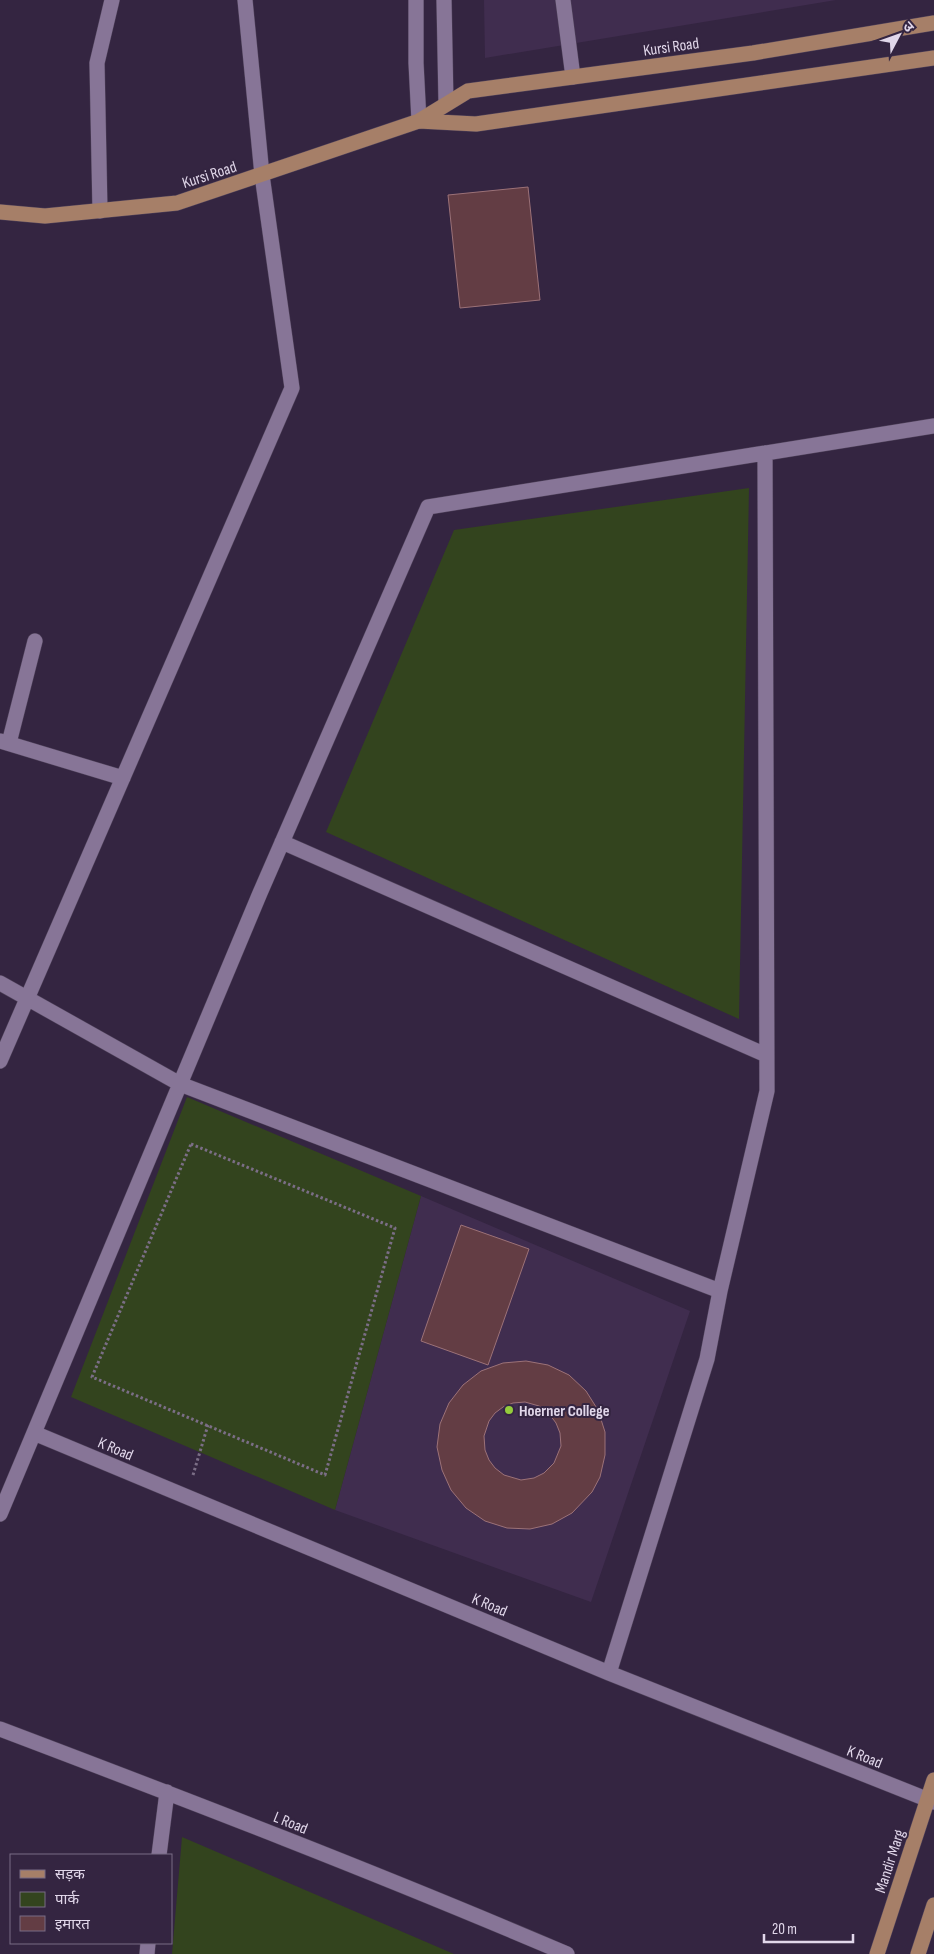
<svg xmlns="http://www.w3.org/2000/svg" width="934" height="1954" viewBox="0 0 934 1954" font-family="'Sofia Sans Condensed','Noto Sans Devanagari',sans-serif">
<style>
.built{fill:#402d4f}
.green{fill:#33441e}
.building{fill:#633d44;stroke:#9c7278;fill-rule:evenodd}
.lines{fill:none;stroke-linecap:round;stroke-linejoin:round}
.minor-casing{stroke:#4f425a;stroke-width:16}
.major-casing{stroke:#4f425a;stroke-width:16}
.path{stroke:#7b6e86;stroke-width:3;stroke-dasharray:2.5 2.5;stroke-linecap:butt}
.minor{stroke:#877597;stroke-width:15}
.major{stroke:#a67f68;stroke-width:15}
.poi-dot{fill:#94cc3c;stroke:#342541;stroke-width:2}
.labels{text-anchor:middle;stroke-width:4;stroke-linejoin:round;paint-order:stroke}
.street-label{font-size:16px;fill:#e1d7ea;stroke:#342541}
.poi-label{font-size:16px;font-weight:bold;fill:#e1d7ea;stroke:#342541;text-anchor:start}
</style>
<rect width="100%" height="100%" fill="#342541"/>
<path class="built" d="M484,0h352l-351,58z
M421,1196l269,115 -99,291 -256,-92z"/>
<path class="green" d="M749,488l-10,531 -413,-187 128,-302z
M187,1097l234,99 -86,314 -264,-113z
M182,1837l272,117h-282z"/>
<path class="building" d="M528,187l12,113 -80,8 -12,-113z
M461,1225l68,24 -41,116 -67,-24z
M526,1361l22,4 21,10 17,16 12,19 7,22v23l-5,22 -8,15 -20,21 -20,11 -22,5 -23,-1 -22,-7 -19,-13 -15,-18 -9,-20 -5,-23 3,-23 9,-21 14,-18 18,-14 22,-8zM525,1402l14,4 8,5 9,12 4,10 1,13 -7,17 -10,10 -10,5 -13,2 -17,-5 -9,-7 -6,-8 -4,-10 -1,-14 5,-15 6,-8 8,-6 10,-4z"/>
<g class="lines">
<defs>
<path id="minor" d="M416,0v63l3,58
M444,0l2,103
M563,0l10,77
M100,211l-3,-148 15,-63
M0,741l123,37
M9,743l26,-102
M282,842l484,213
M0,983l180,101 540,207
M0,1061l292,-673 -30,-213 -17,-175
M34,1433l575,240 325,129
M0,1514l260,-621 168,-386 506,-81
M609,1673l98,-314 13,-68 47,-200 -2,-638
M0,1729c190,72 380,145 567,225
M159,1855l8,-63
M147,1954l1,-11"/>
<path id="major" d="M419,121l57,3 458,-66
M0,212l45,4 132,-13 242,-82 49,-30 285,-38 181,-30
M877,1954l57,-174
M918,1954l16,-49"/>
</defs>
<use href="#minor" class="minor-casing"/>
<use href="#major" class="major-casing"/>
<path class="path" d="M191,1144l204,84 -70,247 -233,-98z
M193,1475l15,-50"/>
<use href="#minor" class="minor"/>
<use href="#major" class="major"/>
</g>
<circle class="poi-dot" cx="509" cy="1410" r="5"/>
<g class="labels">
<g class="street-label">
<text transform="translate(671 46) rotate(-8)" y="6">Kursi Road</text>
<text transform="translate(209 174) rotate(-18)" y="6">Kursi Road</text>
<text transform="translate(116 1448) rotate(23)" y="6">K Road</text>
<text transform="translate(490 1604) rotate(23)" y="6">K Road</text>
<text transform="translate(865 1756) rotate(22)" y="6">K Road</text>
<text transform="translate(291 1822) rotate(22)" y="6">L Road</text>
<text transform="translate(889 1861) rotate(-72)" y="6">Mandir Marg</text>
</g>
<g class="poi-label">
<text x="519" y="1416">Hoerner College</text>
</g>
</g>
<rect x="10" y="1854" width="162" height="90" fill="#342541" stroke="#796c85"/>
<rect x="20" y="1870" width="25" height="8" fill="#a67f68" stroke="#796c85"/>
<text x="55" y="1879" font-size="15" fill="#e1d7ea">सड़क</text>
<rect x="20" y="1892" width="25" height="15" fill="#33441e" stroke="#796c85"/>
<text x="55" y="1904" font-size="15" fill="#e1d7ea">पार्क</text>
<rect x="20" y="1916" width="25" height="15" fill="#633d44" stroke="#796c85"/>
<text x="55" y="1929" font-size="15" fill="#e1d7ea">इमारत</text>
<g transform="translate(899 35) rotate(49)" stroke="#342541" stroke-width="4" paint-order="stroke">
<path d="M0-4L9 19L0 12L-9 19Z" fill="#e1d7ea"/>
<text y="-8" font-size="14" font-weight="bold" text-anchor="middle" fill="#e1d7ea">उ</text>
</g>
<path d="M764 1934v8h89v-8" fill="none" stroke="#e1d7ea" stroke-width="2.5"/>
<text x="772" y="1934" font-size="15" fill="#e1d7ea" stroke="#342541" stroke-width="4" paint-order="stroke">20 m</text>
</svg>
